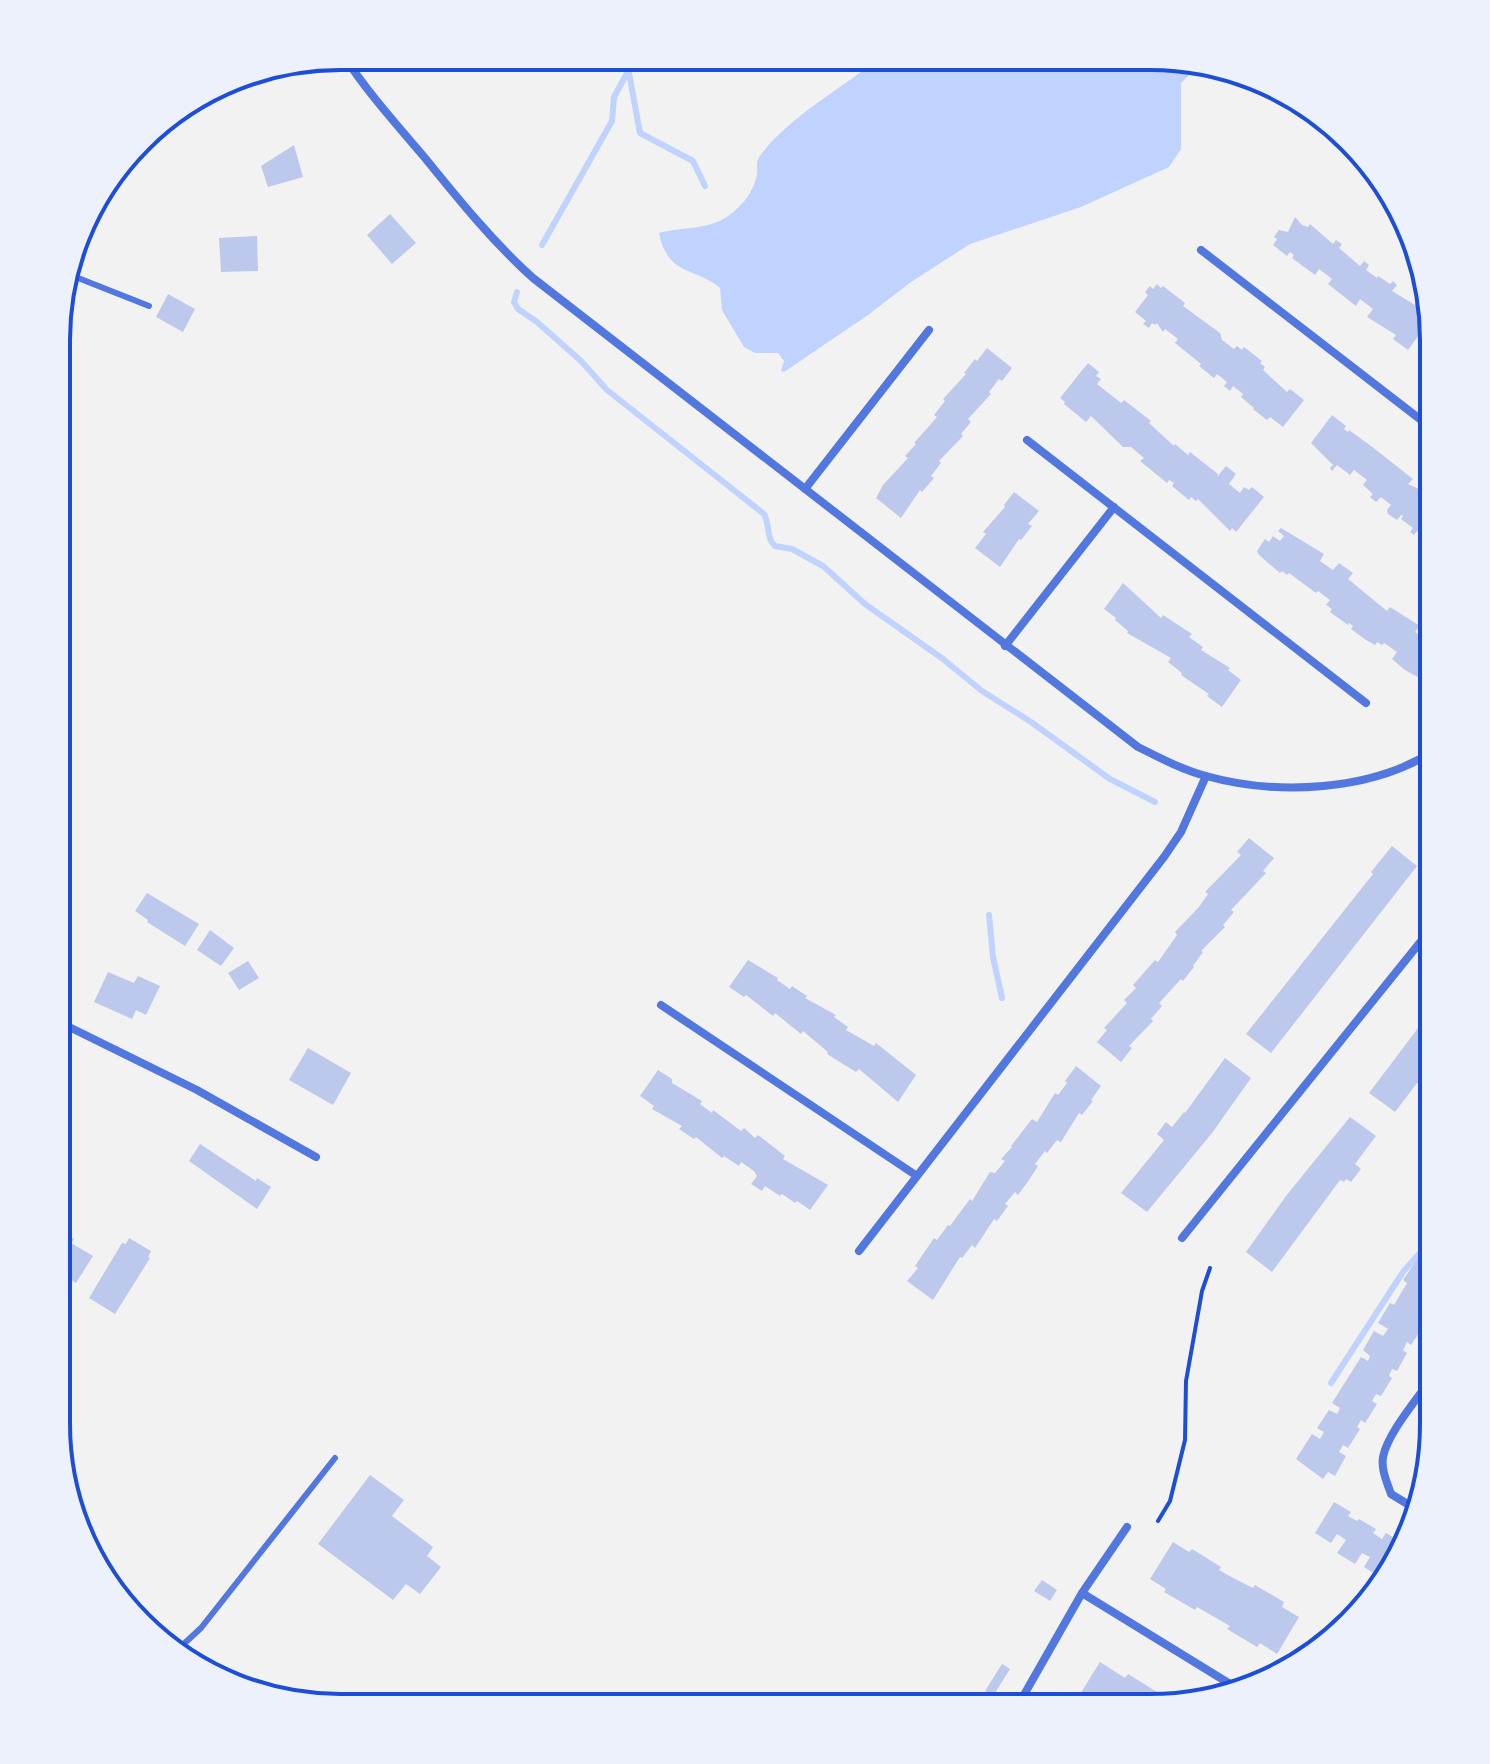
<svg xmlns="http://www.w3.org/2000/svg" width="1490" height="1764" viewBox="0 0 1490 1764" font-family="'IBM Plex Serif',serif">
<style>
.water{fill:#bfd3fe}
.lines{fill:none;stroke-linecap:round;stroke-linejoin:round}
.stream{stroke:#bfd3fe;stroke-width:6}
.building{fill:#bdc9ec}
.path{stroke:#1d4ed8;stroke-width:4}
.service{stroke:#5277de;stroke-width:6}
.minor{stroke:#5277de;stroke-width:8}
.rim{fill:none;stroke:#1d4ed8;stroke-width:4}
</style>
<rect width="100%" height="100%" fill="#f2f2f2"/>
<path class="water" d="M879,58h309l26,10 -22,4 -11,11v66l-12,18 -88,40 -111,37 -59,38 -43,33 -84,57 -3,-1 3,-10 -6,-8h-23l-11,-6 -22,-37 -2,-22c-24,-21 -52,-11 -61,-55 21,-6 47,-3 66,-15 15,-9 29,-26 32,-44 1,-7 -2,-11 3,-18 28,-39 83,-68 119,-98z"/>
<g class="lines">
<path class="stream" d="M626,57l14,76 53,28 12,25
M542,245l70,-124 2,-24 13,-24
M517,292l-3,10 4,7 19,13 44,39 26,29 157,124c6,11 2,24 11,32l17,3 31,17 42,38 78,55 39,32 49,31 79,57 45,23
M989,915l4,42 9,41
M1331,1383l72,-111 30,-34"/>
</g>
<path class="building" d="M294,145l9,32 -35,10 -7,-21z
M390,214l26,29 -24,21 -25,-29z
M1295,217l7,8 6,2 2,-3 23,20 3,-4 6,4 -3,4 21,18 4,-5 5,4 -3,5 11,8 1,-2 12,8 3,-3 4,4 -5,6 23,14 2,-3 6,5 -5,7 11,7 -21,29 -15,-11 3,-4 -29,-18 6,-8 -13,-10 -4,7 -28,-22 4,-5 -13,-10 -4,6 -23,-17 2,-3 -4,-3 -3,4 -14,-11 4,-6 -3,-2 5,-7 9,2z
M257,236l1,35 -37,1 -2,-34z
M1157,284l4,4 2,-2 22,17 -2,3 37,27 2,7 12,9 3,-3 5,4 2,-3 18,14 -2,2 5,4 -2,3 24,22 3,-3 14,11 -21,27 -13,-10 -3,3 -14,-11 1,-1 -13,-11 2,-3 -10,-8 -3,5 -6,-5 3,-4 -10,-8 -3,4 -15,-12 2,-2 -26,-21 3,-4 -13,-10 -2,3 -6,-9 -2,2 -3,-2 -3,5 -6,-4 3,-3 -11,-9 13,-17 -3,-3 5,-6 3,3z
M168,294l27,15 -12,23 -27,-15z
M987,348l25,20 -10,13 -3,-2 -10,13 2,2 -23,25 3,3 -10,12 2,2 -24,25 2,2 -10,13 3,2 -12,14 -2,-2 -19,28 -25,-20 7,-13 25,-27 -3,-2 11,-12 -2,-1 23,-26 -3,-2 11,-14 -2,-2 23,-25 -2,-1 11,-14 2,2z
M1088,363l11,9 -3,4 5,3 -4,5 24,19 3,-3 27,21 -2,2 25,23 1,-2 13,11 2,-3 28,22 -1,3 9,-11 10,8 -7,10 11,9 4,-6 5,3 3,-3 12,10 -28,35 -4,-4 -2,3 -32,-32 -2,2 -5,-4 -2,3 -17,-14 2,-3 -5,-3 -2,3 -27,-22 4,-3 -13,-11h-8l-32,-31 -5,6 -22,-18 1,-2 -5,-4z
M1332,415l14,11 -2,3 4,3 1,-2 22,16 42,33 -5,5 26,12v42l-5,3 -12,-10 -3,4 -4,-3 3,-4 -12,-9 2,-3 -2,-1 -4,5 -9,-6 -1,-4 4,-5 -10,-8 -5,5 -6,-5 3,-3 -10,-9 4,-5 -13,-10 -4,5 -13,-10 -5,6 -2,-3 3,-3 -22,-22z
M1014,492l25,19 -11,13 4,2 -11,14 -2,-1 -19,28 -25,-19 11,-14 -3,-2 22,-25 -1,-2z
M1281,528l43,26 -4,7 13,9 6,-7 14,10 -5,6 39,32 3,-4 30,19 -5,6 19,12v42l-29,-16 -13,-11 5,-7 -13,-9 -2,2 -5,-3 -2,3 -9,-5 -15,-11 2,-3 -4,-3 -1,2 -18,-13 2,-3 -6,-4 4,-5 -12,-9 -2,2 -27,-20 -2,2 -5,-4 -2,2 -21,-18 -2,-4 8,-12 4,3 4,-6 7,5 4,-5 -6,-5z
M1123,583l38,35 2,-3 29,19 -3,3 14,10 -2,3 29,18 -2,2 13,10 -19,27 -15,-11 2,-2 -28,-19 1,-2 -14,-11 3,-4 -44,-25 1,-2 -13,-11 1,-2 -12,-9z
M1249,838l25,20 -11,13 3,2 -35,37 3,2 -11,13 2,2 -24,24 2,1 -10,14 1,1 -11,14 -2,-2 -22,24 3,3 -11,13 2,2 -24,25 3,2 -11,14 -24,-20 10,-12 -3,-2 23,-25 -3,-3 12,-12 -3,-3 22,-25 3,2 19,-27 -2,-3 24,-25 9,-13 -3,-2 36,-37 -4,-3z
M1392,846l25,20 -146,187 -25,-19 127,-160 -2,-2z
M147,893l52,31 -14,22 -38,-24 1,-2 -13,-9z
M210,930l24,18 -13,18 -24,-16z
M748,960l30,18 -1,2 13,9 2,-3 15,10 -2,2 31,17 -2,2 14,10 -2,3 28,16 2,-3 40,32 -18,27 -39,-33 -3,3 -29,-18 1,-2 -25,-21 -2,3 -26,-21 -2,3 -27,-21 -2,2 -15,-10z
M248,961l11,17 -20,12 -11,-17z
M108,972l26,11 4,-7 22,10 -14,29 -10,-5 -4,9 -38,-17z
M1434,1007v52l-9,12 8,6 -9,12 -7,-6 -22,29 -26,-19z
M308,1048l43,25 -18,32 -44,-25z
M1225,1058l26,20 -39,55 -65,79 -26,-19 43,-53 -7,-6 9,-12 6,5 12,-15 1,1z
M1076,1066l25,20 -10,14 2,1 -11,14 -3,-2 -18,29 -4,-2 -10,13 -2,-2 -10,13 3,2 -9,14 -11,15 -3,-3 -10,12 3,2 -11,15 -3,-2 -19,29 -3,-3 -10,13 -2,-1 -27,43 -26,-19 11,-13 -3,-2 19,-28 3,2 11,-15 2,1 20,-27 2,2 18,-29 5,1 10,-12 -4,-2 11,-12 -1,-1 21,-27 5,3 18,-29 3,2 9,-12 -2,-2z
M658,1070l14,9v4l30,18 -2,3 12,9 1,-3 28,21 3,-3 11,10 3,-3 27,21 -2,3 45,26 -18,25 -13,-9 -2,2 -13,-9 -2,2 -15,-10 -3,5 -11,-7 6,-8 -3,-5 -13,-9 -2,4 -15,-10 -2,2 -26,-21 -2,2 -15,-10 3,-3 -30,-17 2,-3 -14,-10z
M1350,1117l26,19 -21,28 6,5 -10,13 -5,-3 -2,3 -4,-2 -68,92 -26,-20 40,-56z
M200,1144l56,37 1,-3 14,9 -14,22 -68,-48z
M60,1230l14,9 -3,4 22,13 -17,27 -20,-12v-35z
M129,1238l22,13 -3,6 2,1 -35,56 -26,-16 33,-55 4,1z
M1420,1255l13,8v48l-5,9 -4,-2 -5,7 4,2 -12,18 -4,-3 -4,8 4,3 -10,18 -5,-2 -3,7 3,2 -11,18 -5,-2 -4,7 5,3 -12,19 -4,-3 -4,7 3,2 -12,19 -5,-3 -4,7 7,4 -11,20 -7,-4 -5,7 -27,-20 16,-25 8,5 4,-7 -7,-4 12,-18 8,4 3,-6 -8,-5 29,-46 7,4 2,-5 -7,-6 11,-19 9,5 5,-7 -10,-6 12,-20 4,2 13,-22 -4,-3z
M370,1475l34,25 -12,16 41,31 -6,9 14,11 -21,27 -14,-10 -13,16 -75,-56z
M1334,1502l17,10 -3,4 9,5 2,-2 17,10 -3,4 9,6 4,-6 17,10 -7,23 -13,13 -19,-12 6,-10 -8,-4 -7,11 -18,-11 9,-13 -9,-6 -6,9 -16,-10z
M1173,1542l16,10 3,-3 29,18 -2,3 16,9 18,9 2,-3 29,17 -2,5 17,10 -22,37 -17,-11 -3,4 -30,-18 3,-3 -33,-19 -2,3 -31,-18 2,-3 -16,-10z
M1042,1580l15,10 -7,11 -16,-10z
M1100,1662l25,16 3,-4 29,18 -2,4 16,10 -80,1 -14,-8z
M1002,1664l8,5 -17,27 -8,-5z"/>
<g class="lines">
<path class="path" d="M1158,1521l12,-20 15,-61 1,-59 16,-90 8,-23"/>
<path class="service" d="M68,274l81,32
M175,1652l26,-24 134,-170"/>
<path class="minor" d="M344,56c23,36 53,69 81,102 34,42 68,84 108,120l605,469c22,11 45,23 68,29 72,20 165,15 228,-25
M1201,250l233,180
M1027,440l339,263
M805,489l124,-159
M1005,646l109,-139
M661,1005l256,171
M57,1021l140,69 119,67
M1182,1238l252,-313
M859,1251l305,-394 17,-25 25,-56
M1414,1508l-23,-14c-4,-12 -10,-24 -8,-37 5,-25 36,-60 50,-81
M1082,1593l153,94
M1017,1707l65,-114 45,-66"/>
</g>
<path d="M0 0H1490V1764H0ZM340 70H1150A270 270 0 0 1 1420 340V1424A270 270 0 0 1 1150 1694H340A270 270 0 0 1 70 1424V340A270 270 0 0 1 340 70Z" fill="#edf1fc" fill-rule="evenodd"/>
<path class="rim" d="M340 70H1150A270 270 0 0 1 1420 340V1424A270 270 0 0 1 1150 1694H340A270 270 0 0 1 70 1424V340A270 270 0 0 1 340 70Z"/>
</svg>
